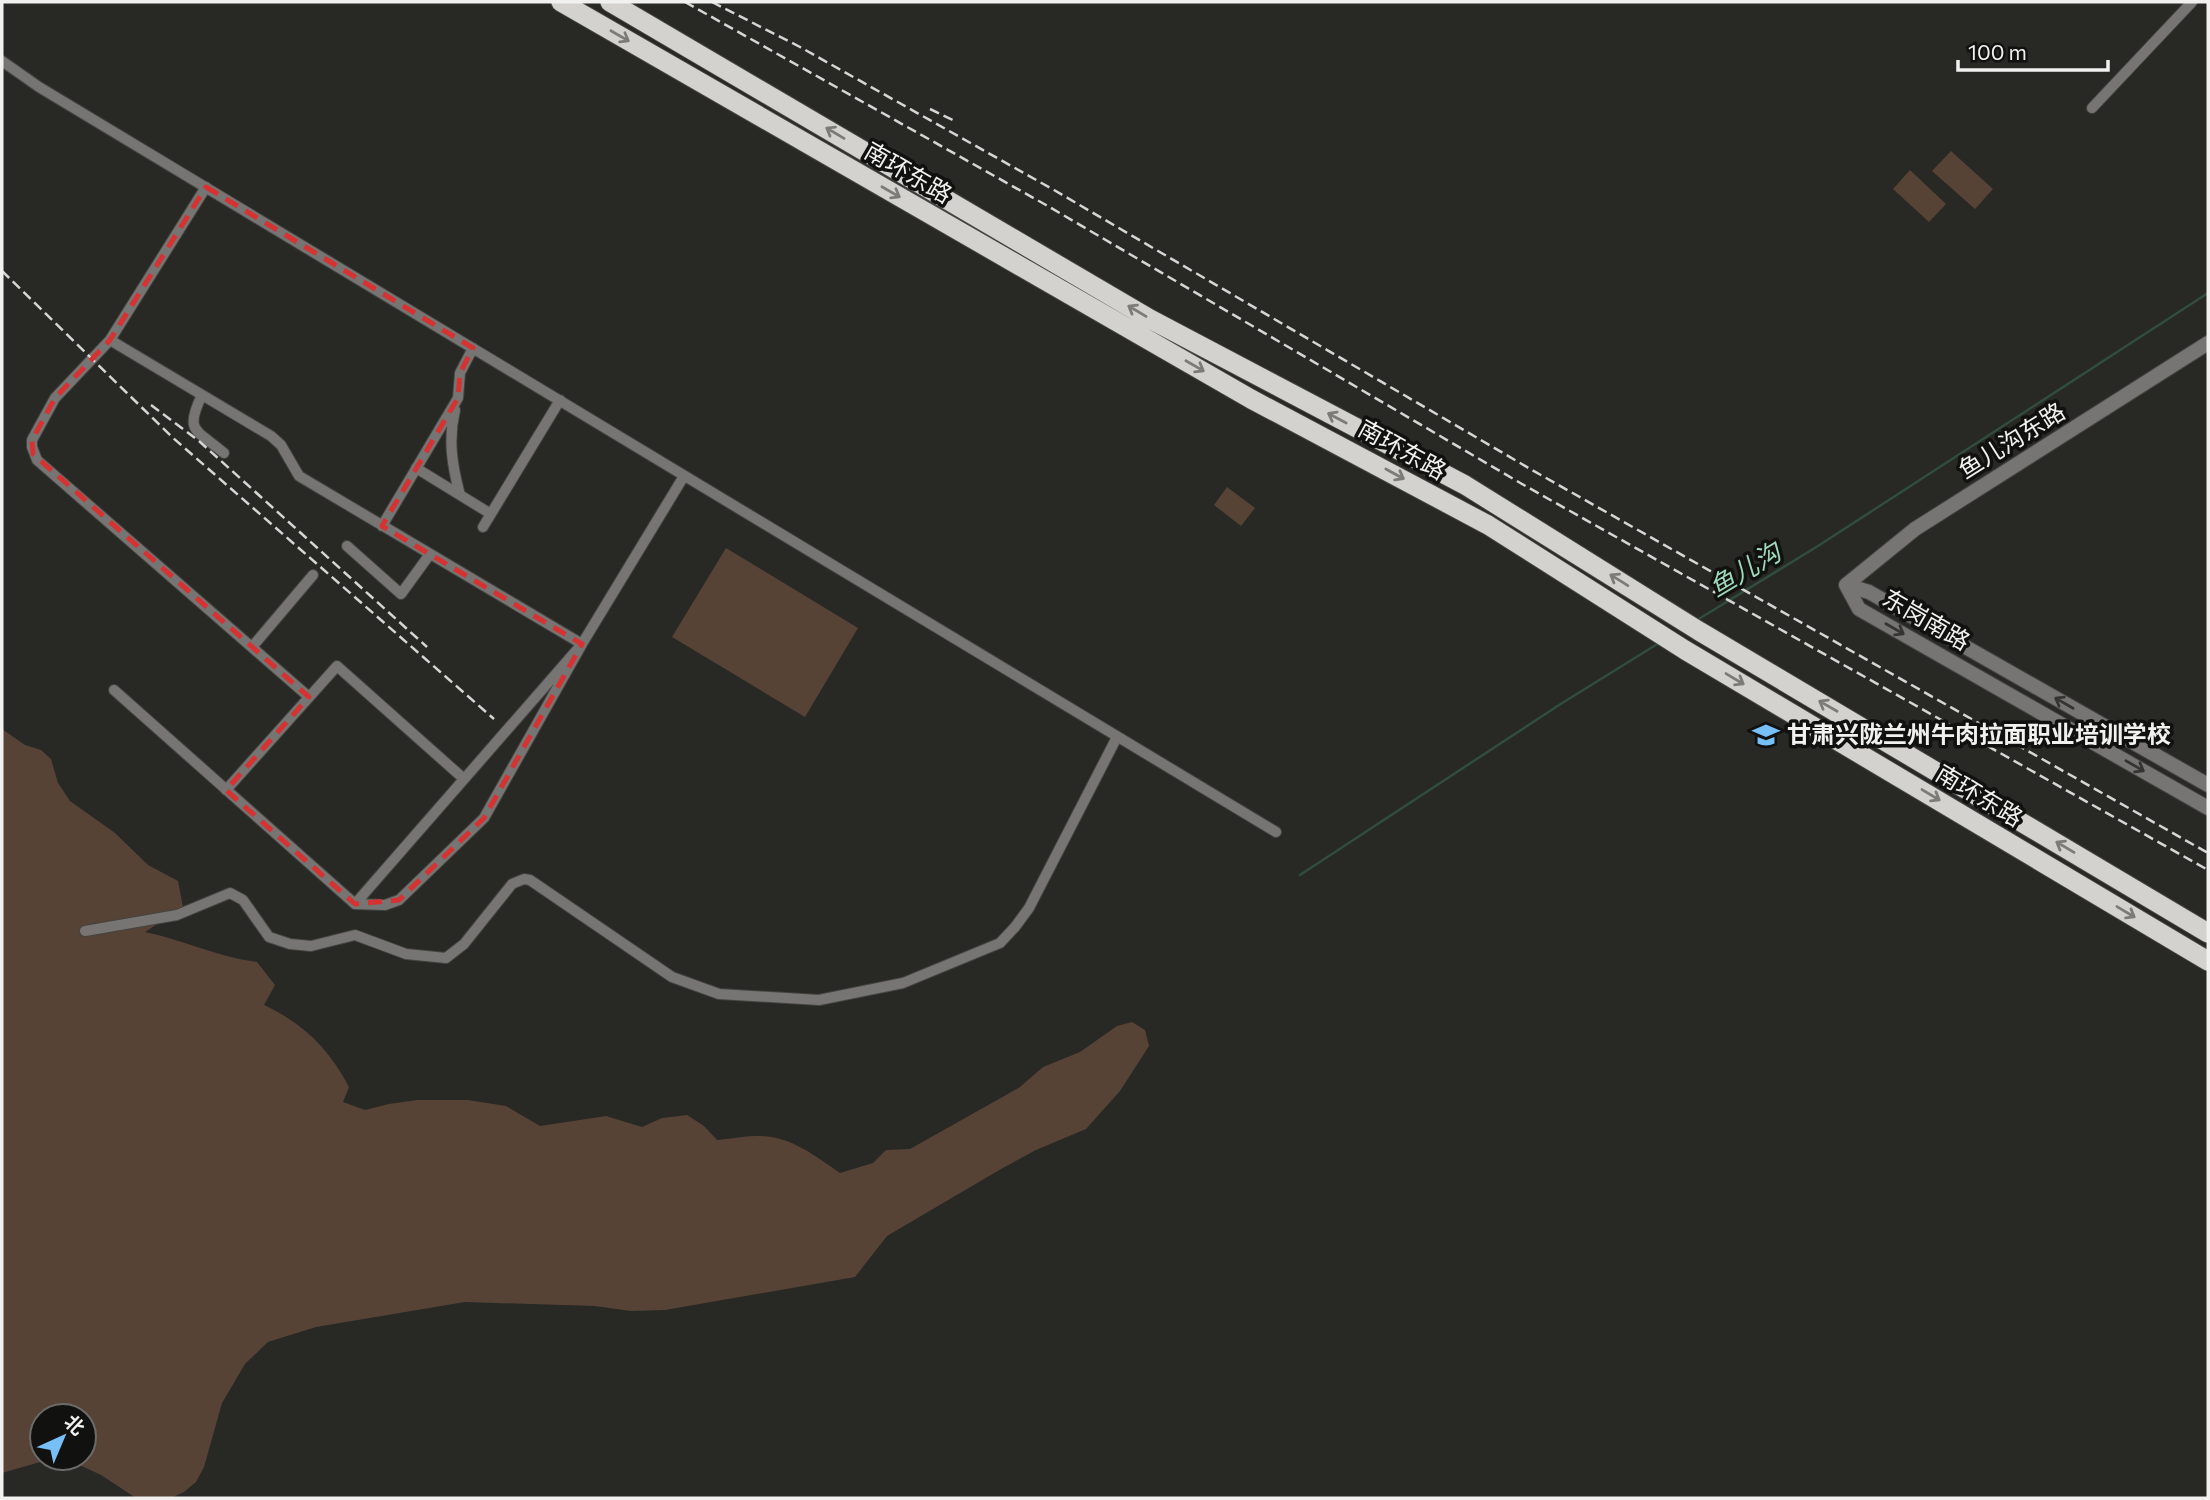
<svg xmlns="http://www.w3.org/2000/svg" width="2210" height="1500" viewBox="0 0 2210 1500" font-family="Commissioner,'Noto Sans SC',sans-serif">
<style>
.green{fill:#574336}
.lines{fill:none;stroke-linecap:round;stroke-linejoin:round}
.stream{stroke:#304d3e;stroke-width:2.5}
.minor-casing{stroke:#444440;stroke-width:12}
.tertiary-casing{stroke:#444440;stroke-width:16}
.trunk-casing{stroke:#444440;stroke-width:21}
.minor{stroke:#767573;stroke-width:10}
.tertiary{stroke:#767573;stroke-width:14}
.trunk{stroke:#d4d2ce;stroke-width:19}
.rail{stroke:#d5d5d3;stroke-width:2.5;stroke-dasharray:10 5;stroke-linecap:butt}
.oneway{stroke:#7c7b78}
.oneway2{stroke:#343432}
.marked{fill:none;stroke:#d73232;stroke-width:5;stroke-dasharray:14 9;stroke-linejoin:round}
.labels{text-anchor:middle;stroke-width:7;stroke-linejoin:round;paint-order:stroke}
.street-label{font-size:24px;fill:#f1f1ef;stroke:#11110f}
.poi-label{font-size:24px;font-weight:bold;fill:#f1f1ef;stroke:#11110f;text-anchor:start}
.water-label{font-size:26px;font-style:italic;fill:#9dd8b9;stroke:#11110f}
</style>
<rect width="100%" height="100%" fill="#282824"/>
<path class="green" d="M1951,151l42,38 -18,20 -43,-38z
M1910,170l36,34 -17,18 -36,-33z
M1227,487l28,21 -14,18 -27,-21z
M726,548l132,80 -53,89 -133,-80z
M2,729l23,16 16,5 10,9 7,24 12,18 45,32 33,32 30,16 5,26 -38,25c38,8 73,25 112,30l18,23 -11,20c39,18 65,44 85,82l-6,15 22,8 24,-6 28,-4h51l38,6 34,20 66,-10 36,11 20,-9 25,-3 17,11 13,14c13,-1 26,-4 39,-4 33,-1 58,19 84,37l33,-10 13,-13 24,-1 110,-62 23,-20 37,-15 37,-26 15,-4 13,8 4,16 -29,45 -34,38 -50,21 -35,19 -114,67 -32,41 -190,33 -34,1 -36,-5 -130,-4 -149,25 -48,15 -23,22 -23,39 -18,64 -8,15 -12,10 -13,6h-35l-35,-23 -30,-14 -14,-3h27v-42h-42v42h12l-52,15z"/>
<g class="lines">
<path class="stream" d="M1697,620l121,-74 390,-253
M1300,875l259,-170 100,-62"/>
<defs>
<path id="minor" d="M2,61l37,26 1237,745
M2092,108l100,-106
M206,187l-96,153 -55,58 -23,42v7l5,13 272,237
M110,340l161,96 10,9 18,31 283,168 -98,174 -85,82 -14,5 -30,-1 227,-260 102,-168
M202,395c-18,37 -6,34 22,58
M455,410c-7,30 -3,55 5,85l31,19
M416,468l44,27
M382,526l76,-128 2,-25 13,-25
M483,527l77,-127
M347,546l54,48 29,-40
M252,647l61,-72
M114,690l241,214
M226,790l111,-124 127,113
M85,931l92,-16 53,-22 13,7 26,37 21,7 21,2 44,-11 51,19 40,4 18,-14 48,-60 12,-5 6,1 142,97 47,17 100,6 84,-17 97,-40 15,-16 14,-19 88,-171"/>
<path id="tertiary" d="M1846,585l69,-56 293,-186
M1846,585l13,24 349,199
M1846,585l23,7 339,193"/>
<path id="trunk" d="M561,2l690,397 237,126 197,125 523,311
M610,2l540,317 315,166 234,146 509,302"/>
</defs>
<use href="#minor" class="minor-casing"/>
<use href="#tertiary" class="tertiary-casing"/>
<use href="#trunk" class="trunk-casing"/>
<use href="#minor" class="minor"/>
<use href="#tertiary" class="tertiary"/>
<use href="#trunk" class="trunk"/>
<path class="rail" d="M685,2l361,203 476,279 686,386
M712,2l88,45 254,143 478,280 676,383
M930,109l27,13
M2,271l170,166 322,282
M151,405l48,36 228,206"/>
</g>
<defs><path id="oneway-shaft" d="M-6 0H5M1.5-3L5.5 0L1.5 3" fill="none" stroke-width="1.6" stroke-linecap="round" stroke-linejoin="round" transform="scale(1.75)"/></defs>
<g class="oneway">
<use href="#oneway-shaft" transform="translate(620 36) rotate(30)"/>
<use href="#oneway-shaft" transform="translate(835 133) rotate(-149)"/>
<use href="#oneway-shaft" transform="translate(891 192) rotate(30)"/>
<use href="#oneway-shaft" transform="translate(1137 311) rotate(-149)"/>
<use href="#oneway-shaft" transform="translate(1195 366) rotate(30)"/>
<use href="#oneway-shaft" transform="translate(1337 418) rotate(-152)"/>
<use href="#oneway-shaft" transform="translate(1395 474) rotate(29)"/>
<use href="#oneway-shaft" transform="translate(1619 580) rotate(-148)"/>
<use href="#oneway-shaft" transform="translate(1735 679) rotate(31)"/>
<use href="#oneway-shaft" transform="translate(1828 706) rotate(-150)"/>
<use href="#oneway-shaft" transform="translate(1931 795) rotate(31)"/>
<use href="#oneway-shaft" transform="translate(2065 847) rotate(-149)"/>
<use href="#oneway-shaft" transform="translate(2126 912) rotate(31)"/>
</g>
<g class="oneway2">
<use href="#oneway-shaft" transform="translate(1895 629) rotate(30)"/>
<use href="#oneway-shaft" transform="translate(2064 703) rotate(-150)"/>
<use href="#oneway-shaft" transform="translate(2135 766) rotate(30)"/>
</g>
<path class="marked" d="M206,187l267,161 -13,25 -2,25 -76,128 200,118 -98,174 -85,82 -44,4 -129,-114 83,-93 -276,-243 -1,-14 23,-42 55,-58z"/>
<defs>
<symbol id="university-bare" viewBox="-9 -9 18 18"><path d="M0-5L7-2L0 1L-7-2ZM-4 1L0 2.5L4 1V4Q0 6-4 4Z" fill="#77c0f7" stroke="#11110f" stroke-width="2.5" paint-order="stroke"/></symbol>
</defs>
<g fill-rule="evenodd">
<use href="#university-bare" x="1747" y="716" width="38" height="38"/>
</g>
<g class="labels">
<g class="street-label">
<text transform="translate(908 173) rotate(30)" y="8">南环东路</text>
<text transform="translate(2012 441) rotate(-32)" y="8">鱼儿沟东路</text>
<text transform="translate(1402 450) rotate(29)" y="8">南环东路</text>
<text transform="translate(1926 620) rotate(30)" y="8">东岗南路</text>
<text transform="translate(1979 796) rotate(31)" y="8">南环东路</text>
</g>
<g class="poi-label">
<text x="1787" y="743">甘肃兴陇兰州牛肉拉面职业培训学校</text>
</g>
<g class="water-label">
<text transform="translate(1745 570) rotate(-31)" y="9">鱼儿沟</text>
</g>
</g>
<rect width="2210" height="1500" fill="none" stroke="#f1f1ef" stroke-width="7"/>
<g transform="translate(63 1437) rotate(44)"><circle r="33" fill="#11110f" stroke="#6b6b69" stroke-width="2"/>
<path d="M0-5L12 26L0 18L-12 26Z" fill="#77c0f7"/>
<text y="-10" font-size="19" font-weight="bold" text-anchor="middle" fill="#f1f1ef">北</text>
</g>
<path d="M1958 60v10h150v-10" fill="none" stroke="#f1f1ef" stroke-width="3.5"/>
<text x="1968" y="60" font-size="21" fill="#f1f1ef" stroke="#11110f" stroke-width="5" paint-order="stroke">100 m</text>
</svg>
